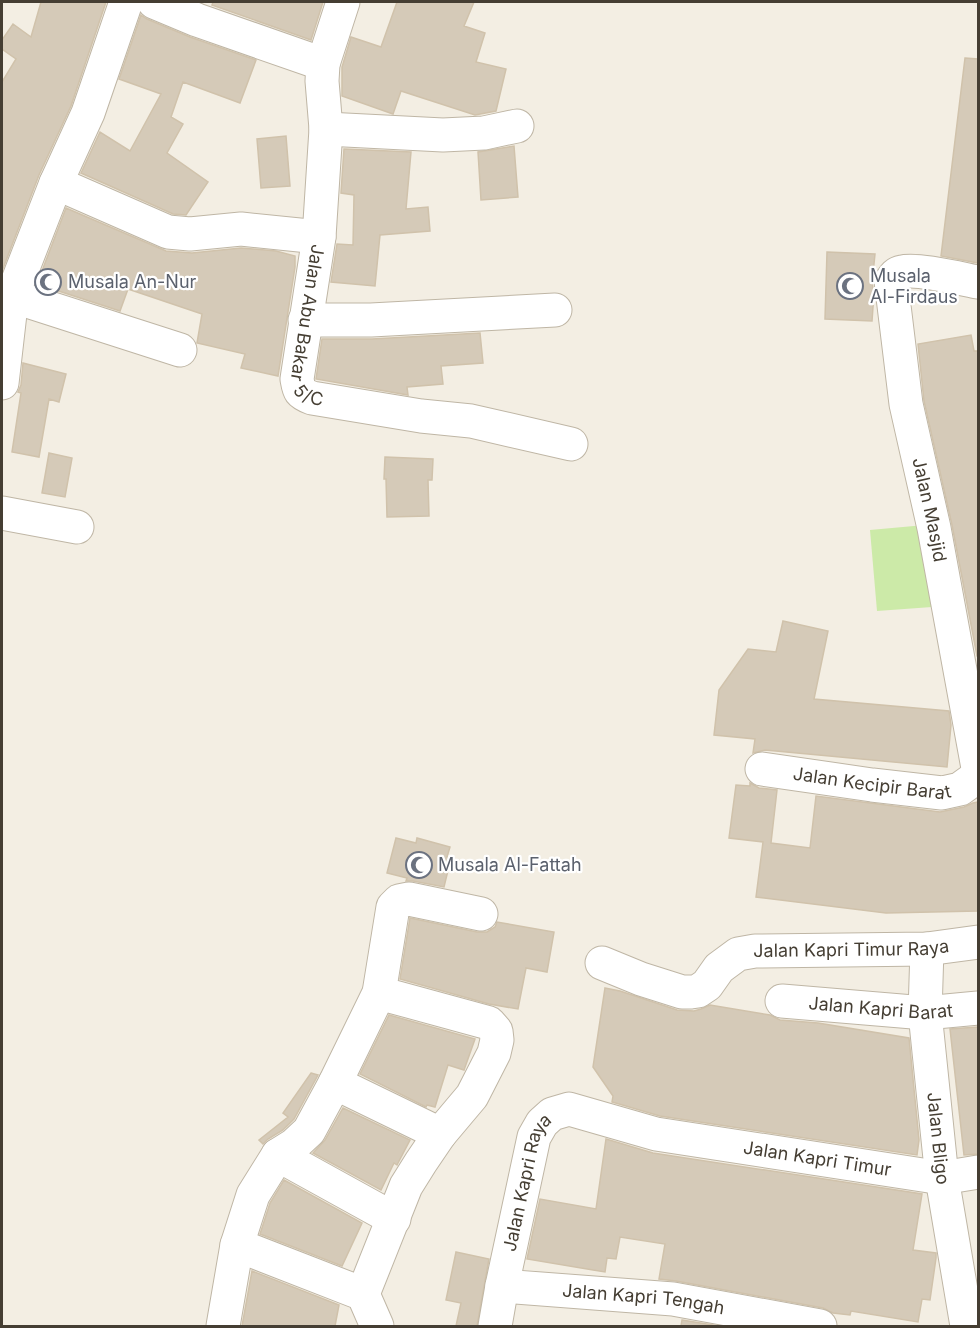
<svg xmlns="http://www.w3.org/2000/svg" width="980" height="1328" viewBox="0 0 980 1328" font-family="Inter,sans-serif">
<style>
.green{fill:#cceaa8}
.building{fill:#d5cab8;stroke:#d0c2ab;stroke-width:1.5}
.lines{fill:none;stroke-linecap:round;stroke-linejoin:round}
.minor-casing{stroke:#bfb6a5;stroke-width:35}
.minor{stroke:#fff;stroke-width:33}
.labels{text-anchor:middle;stroke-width:4.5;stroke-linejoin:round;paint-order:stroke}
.worship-label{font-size:18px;fill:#5b616d;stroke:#fff;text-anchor:start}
.street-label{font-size:18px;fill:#453e33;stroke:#fff}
</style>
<rect width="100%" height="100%" fill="#f3eee3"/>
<path class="green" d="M925,525l7,82 -55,4 -7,-81z"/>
<path class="building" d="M41,2h65l-35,104 -32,69 -37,96v-189l14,-23 -14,-10v-9l11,-16 18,13z
M213,2h110l-12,38 -99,-35z
M397,2h77l-10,24 21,7 -9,29 30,7 -10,42 -21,4 -74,-24 -8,23 -51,-18v-29l9,-30 30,10z
M141,15l6,4 43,18 66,23 -16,43 -57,-21 -12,35 12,7 -16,29 41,29 -22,33 -13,-1 -92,-41 19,-41 30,19 31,-57 -42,-15z
M965,58l13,1v204l-37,-7z
M286,136l4,50 -29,2 -4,-49z
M514,146l4,51 -37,3 -3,-48z
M344,149l67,3 -5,57 22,-2 2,24 -50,4 -5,51 -44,-4 6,-38 16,1 1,-50 -13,-2z
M66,208l100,43 26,2 49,-5 35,3 19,5v11l-17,109 -37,-8 4,-14 -48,-11 5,-29 -74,-25 -8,22 -83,-27z
M827,252l48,2 -3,29 2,10 -2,28 -47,-2z
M480,333l3,30 -42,3 2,18 -36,3 1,8 -92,-16 6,-40h50z
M971,335l3,16h4v305h-1l-25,-131 -28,-124 -6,-57z
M23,363l43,11 -7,28 -10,-3 -10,58 -27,-5 9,-59 -3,-1 3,-7z
M49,453l23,5 -7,39 -23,-4z
M385,457l48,2 -1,21h-4l1,36 -42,1 -1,-38h-2z
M783,621l45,10 -14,68 135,12 2,14 -4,42 -182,-17 -12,3 2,-14 -41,-4 5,-45 29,-41 28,3z
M750,783l9,5 18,2 -6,53 39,5 6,-52 124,16 24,-5 9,-4 5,-1v109l-92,2 -130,-16 7,-55 -34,-4 7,-53 14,1z
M396,838l20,5 1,-5 33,9 -3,10 4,1 -7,29 -31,-6h-7l1,-3 -20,-5z
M410,918l67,14h10l8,-5 2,-5 57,10 -7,40 -21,-4 -8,41 -29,-5 -89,-25z
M605,988l15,3 57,19 17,1 7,-2 9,-4 60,10 10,5 38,3 91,15 10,102 -2,15 -257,-39 -48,-14 1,-6 -20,-29z
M389,1015l86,24 -11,31 -16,-5 -13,42 -8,-2 -1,2 -66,-33z
M978,1027v127l-14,1 -14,-126z
M311,1073l7,2 -24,44 -11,11 -15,9 -5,5 -4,-4 29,-23 -5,-4z
M343,1108l67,32 -13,25 -3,-2 -13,27 -68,-37 12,-13z
M606,1139l47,14 269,41 -9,56 23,3v5l-6,42 -8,-1 -4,23 -67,-11 -1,4 -17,-2 -10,-5 -147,-27 -17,-2 6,-35 -45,-7 -4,22 -9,-1 -2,14 -78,-13 13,-60 56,10z
M284,1180l78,43 -20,43 -82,-32 10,-31z
M456,1252l33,7 -12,67h-21l5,-23 -15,-3z
M252,1271l87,34 -4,21h-93z
M682,1320l37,6h-38z"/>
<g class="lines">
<defs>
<g id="minor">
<path d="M154,2l43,18 126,44"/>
<path id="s1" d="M343,2l-20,62 -1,17 4,48 -7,108 -22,142c2,12 2,14 15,19l109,18 50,5 100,23"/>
<path d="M326,129l117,6 41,-2 33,-7"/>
<path d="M56,183l112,49 22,2 51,-5 78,8"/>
<path id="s2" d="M978,282c-16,-3 -62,-14 -76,-10 -6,1 -8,4 -11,9l15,123 28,124 44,240"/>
<path d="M12,296l168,54"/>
<path d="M305,320h66l184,-10"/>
<path d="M2,383l10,-87 44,-113 32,-70 38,-111"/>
<path d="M2,513l75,14"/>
<path id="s3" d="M762,769l110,16 70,8 18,-4 18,-13"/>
<path id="s4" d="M927,949l-2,64 17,165 25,148"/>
<path id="s5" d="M602,963l39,16 41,13h9l7,-1 9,-6 12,-17 19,-14 17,-3 172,-2 51,-7"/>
<path d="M379,993l110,30 7,8 1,9 -3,13 -22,43 -32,38"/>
<path id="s6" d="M782,1001l143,12 53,-5"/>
<path d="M335,1083l105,51 -19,28 -15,24 -43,108"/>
<path d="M278,1155l116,64"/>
<path d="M237,1245l126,49 14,32"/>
<path id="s7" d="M502,1286l171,13 147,27"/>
<path d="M223,1326l14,-81 16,-50 25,-40 16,-10 15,-14 26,-48 44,-90 14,-86 6,-6 10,-2 72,15"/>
<path id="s8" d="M495,1326l7,-40 32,-149 8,-14 10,-9 17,-5 87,25 286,44 36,-6"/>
</g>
</defs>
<use href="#minor" class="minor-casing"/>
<use href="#minor" class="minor"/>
</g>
<defs>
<symbol id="mosque-ring" viewBox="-11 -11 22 22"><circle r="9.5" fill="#fff" stroke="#6b7280" stroke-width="1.5"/><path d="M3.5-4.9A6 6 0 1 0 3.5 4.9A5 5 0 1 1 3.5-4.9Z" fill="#6b7280"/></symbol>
</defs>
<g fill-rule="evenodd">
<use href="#mosque-ring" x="33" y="267" width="30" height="30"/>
<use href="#mosque-ring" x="835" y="271" width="30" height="30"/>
<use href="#mosque-ring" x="404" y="850" width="30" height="30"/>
</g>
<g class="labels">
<g class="worship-label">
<text x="870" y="282">Musala<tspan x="870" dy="21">Al-Firdaus</tspan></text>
<text x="68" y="288">Musala An-Nur</text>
<text x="438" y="871">Musala Al-Fattah</text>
</g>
<g class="street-label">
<text dy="6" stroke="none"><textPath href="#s1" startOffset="333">Jalan Abu Bakar 5/C</textPath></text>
<text dy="6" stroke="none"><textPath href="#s2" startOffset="324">Jalan Masjid</textPath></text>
<text dy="6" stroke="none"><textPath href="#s3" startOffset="111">Jalan Kecipir Barat</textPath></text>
<text dy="6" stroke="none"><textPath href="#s5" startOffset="270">Jalan Kapri Timur Raya</textPath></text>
<text dy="6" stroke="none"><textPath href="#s6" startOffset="99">Jalan Kapri Barat</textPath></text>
<text dy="6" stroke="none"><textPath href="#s4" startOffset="190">Jalan Bligo</textPath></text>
<text dy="6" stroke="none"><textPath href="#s8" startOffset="494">Jalan Kapri Timur</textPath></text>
<text dy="6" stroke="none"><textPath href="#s8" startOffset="147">Jalan Kapri Raya</textPath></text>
<text dy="6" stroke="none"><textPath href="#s7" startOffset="142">Jalan Kapri Tengah</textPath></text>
</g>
</g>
<rect width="980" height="1328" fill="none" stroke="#453e33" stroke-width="6"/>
</svg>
